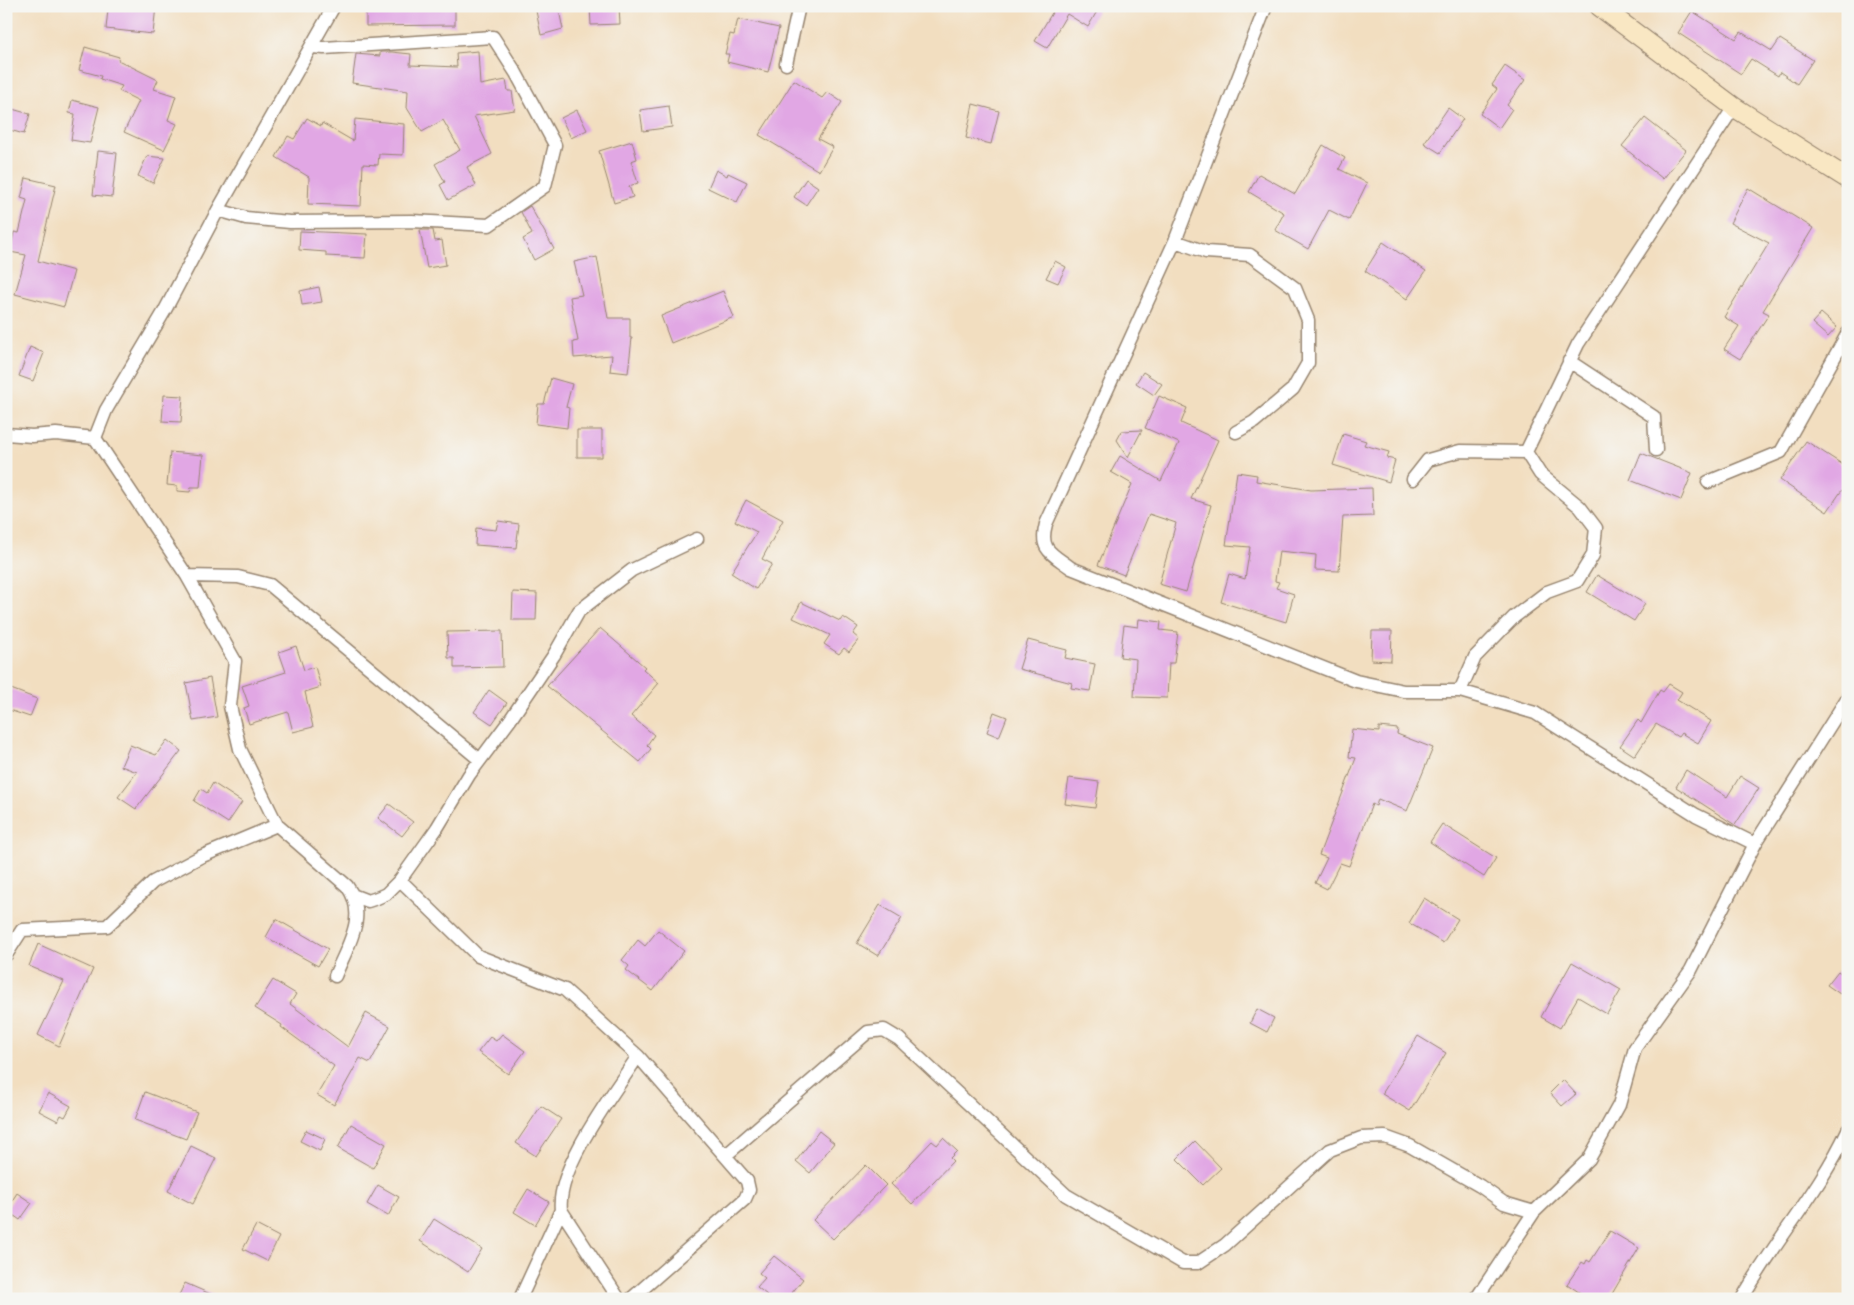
<svg xmlns="http://www.w3.org/2000/svg" width="1854" height="1305" viewBox="0 0 1854 1305" font-family="'Playpen Sans',sans-serif">
<style>
.building{fill:#e1a7e4}
.lines{fill:none;stroke-linecap:round;stroke-linejoin:round}
.street-casing{stroke:#96846f;stroke-width:15}
.secondary-casing{stroke:#96846f;stroke-width:21}
.street{stroke:#fff;stroke-width:12}
.secondary{stroke:#f9e7c3;stroke-width:19}
</style>
<rect width="100%" height="100%" fill="#f6f6f2"/>
<filter id="ink" filterUnits="userSpaceOnUse"><feTurbulence type="fractalNoise" baseFrequency=".02" numOctaves="2"/><feDisplacementMap in="SourceGraphic" scale="10" xChannelSelector="R" yChannelSelector="G"/><feConvolveMatrix kernelMatrix="1 2 1 2 8 2 1 2 1" color-interpolation-filters="sRGB"/></filter>
<filter id="wash" filterUnits="userSpaceOnUse"><feTurbulence type="fractalNoise" baseFrequency=".0096" numOctaves="4" result="noise"/><feDisplacementMap in="SourceGraphic" scale="20" xChannelSelector="R" yChannelSelector="G"/><feGaussianBlur stdDeviation="1.12" result="paint"/><feColorMatrix in="noise" values="0 0 0 0 0 0 0 0 0 0 0 0 0 0 0 0 0 1.4 0 .05"/><feComposite in="paint" operator="in"/></filter>
<g filter="url(#wash)">
<rect width="100%" height="100%" fill="#f2dec0"/>
<g id="blocks">
<path class="building" d="M114,6h42l-3,28 -47,-5 2,-20h6z
M366,6h89v19l-89,1z
M535,6h23l5,23 -22,6z
M590,6h29l1,18 -29,1z
M1053,6h47l-12,21 -21,-13 -20,34 -12,-7 20,-33z
M1692,11l44,28 5,-7 31,19 8,-12 33,21 -16,24 -17,-12 -2,4 -27,-17 -10,15 -63,-41z
M738,19l41,9 -11,44 -41,-10 2,-8h-4l5,-20 4,1z
M85,47l34,10 -1,3 40,20 -4,9 22,7 -8,24 9,4 -13,26 -40,-18 15,-31 -20,-10 3,-5 -22,-7 1,-3 -22,-6z
M478,51l2,34 26,-5 2,11h4l3,19 -41,6 18,38 -25,13 9,18 -28,15 -8,-15 5,-3 -10,-18 25,-14 -17,-30 -21,12 -15,-24 1,-17 -56,-8 4,-29 24,2v-4h12l19,2 -1,11 47,2 -1,-14z
M1505,66l20,14 -18,25 5,4 -13,19 -19,-14 17,-25 -5,-4z
M794,80l28,18 5,-6 15,10 -24,37 15,8 -14,24 -60,-36z
M72,100l27,7 -9,36 -19,-3 4,-26 -6,-1z
M973,104l26,7 -8,33 -25,-6z
M669,106l3,21 -29,4 -3,-21z
M1448,108l15,11 -23,34 -16,-10z
M12,109l18,5 -6,20 -18,-5z
M577,110l10,20 -16,8 -10,-20z
M307,118l14,8 1,-3 31,18 2,-22 49,5 -1,31 -24,-1 -1,11 -15,-1 -2,42 -53,-2 1,-27 -33,-20 12,-21 6,3z
M1645,118l41,32 -23,29 -41,-33z
M632,141l5,18 -6,2 7,22 -9,3 4,11 -19,6 -15,-52z
M1323,145l22,13 -6,11 28,14 -18,37 -20,-10 -21,39 -33,-19 9,-17 -35,-21 10,-18 36,20z
M98,151l19,2 -5,44 -19,-2z
M147,156l18,2 -12,25 -15,-7z
M716,170l11,6 1,-3 19,9 -10,20 -29,-14z
M26,178l30,7 -18,76 36,10 -10,36 -49,-13 11,-39 -16,-3 4,-20 5,1 8,-33 -6,-2z
M806,179l12,8 -12,18 -12,-8z
M1748,188l65,40 -50,83 6,3 -29,45 -16,-10 15,-23 -15,-9 45,-74 -39,-20z
M530,206l24,43 -20,11 -11,-21 9,-5 -11,-22z
M420,230h13l2,11 7,-1 4,25 -19,3z
M300,231l67,3 -2,24 -39,-2v-4l-27,-2z
M1383,242l43,29 -19,28 -42,-28z
M597,257l11,61h22v20h2l-4,35 -18,-2 2,-16 -38,3 -1,-16 5,-1 -8,-44 12,-2 -8,-33z
M1055,261l11,6 -8,16 -12,-5z
M319,287l3,15 -20,3 -2,-14z
M723,291l11,26 -63,26 -10,-27z
M1821,313l16,14 -9,10 -16,-14z
M30,347l14,6 -11,28 -14,-5z
M1143,372l19,12 -8,11 -18,-12z
M551,378l21,6 -6,23 3,1 -2,20 -31,-4 2,-20h6z
M164,395l19,1 -2,26 -19,-1z
M1159,396l28,12 -6,15 37,17 -27,59 20,6 -25,87 -27,-8 17,-61 -27,-9 -25,61 -26,-10 34,-81 -21,-12 9,-16 41,25 18,-38 -34,-15z
M577,430h25v27h-25z
M1142,430l-14,27 -11,-17 5,-9z
M1343,434l23,7 -2,4 25,7 -2,6 8,2 -6,22 -56,-17z
M1806,441l42,27v26l-6,-4 -15,22 -47,-32z
M170,452l33,3 -3,32h-9l-1,5 -13,-1v-5l-10,-1z
M1641,453l51,20 -11,27 -51,-20z
M1237,472l20,3 -1,6 55,9 61,-2 1,28 -30,1 -4,54 -24,-1 1,-15 -37,-4 -4,30 4,1 -3,6 18,6 -8,28 -65,-20 8,-28 16,5 5,-32 -24,-2z
M746,500l37,20 -21,39 10,5 -16,25 -25,-16 26,-41 -22,-11z
M498,521l21,3 -3,24 -41,-3 1,-17 20,2z
M1597,575l48,29 -11,17 -47,-29z
M513,592l24,1 -1,27h-24z
M801,602l39,19 3,-4 15,10 -5,7 6,5 -10,13 -5,-4 -5,6 -15,-10 6,-9 -37,-17z
M1139,619l22,3 -1,8 18,2 -4,31h-5l-2,35 -33,-1 2,-38 -16,-2 4,-32 14,2z
M600,628l45,39 -2,2 16,14 -28,33 23,19 -7,10 4,4 -11,13 -93,-76z
M502,631l1,36 -49,1v-10h-6l-1,-26z
M1372,631h20l-1,30 -20,-1z
M1028,640l39,10 -2,8 30,6 -5,27 -19,-3 1,-5 -53,-14z
M296,646l8,24 11,-3 6,20 -16,5 8,35 -20,5 -5,-20 -39,12 -5,-16 5,-2 -7,-20 44,-14 -7,-20z
M210,678l7,39 -24,4 -7,-38z
M1669,684l13,8 -5,8 34,21 -13,22 -17,-10 -3,4 -22,-13 -21,32 -15,-10 18,-26 3,3 19,-33 3,2z
M11,689l26,10 -7,18 -24,-8z
M489,690l18,13 -15,21 -18,-12z
M994,712l13,5 -8,20 -12,-5z
M1379,727l19,2 -1,5 36,14 -26,63 -29,-12 -2,7 -4,-2 -23,62 -9,-3 -13,26 -12,-6 12,-25 -8,-3 37,-97 -7,-1 3,-28 27,3z
M167,740l14,11 -45,58 -18,-12 19,-25 -16,-6 9,-21 26,10z
M1686,770l41,27 13,-21 19,12 -24,37 -59,-38z
M1069,778l30,4 -4,26 -30,-4z
M213,783l29,19 -14,21 -34,-22 7,-12 6,4z
M389,804l24,18 -11,14 -24,-18z
M1442,824l54,34 -12,19 -54,-35z
M1424,898l34,21 -15,24 -34,-20z
M880,905l22,13 -24,38 -21,-13z
M276,919l52,30 -10,17 -52,-29z
M658,930l26,21 -31,40 -27,-21 3,-4 -7,-6 16,-20 7,6z
M38,944l55,25 -34,77 -21,-11 26,-54 -35,-15z
M1572,962l49,28 -14,24 -29,-17 -18,31 -19,-11z
M1838,971l10,7v6l-8,10 -13,-9z
M273,980l23,14 -6,10 58,43 18,-34 24,13 -20,37 -10,-5 -26,47 -17,-10 17,-29 -53,-39 1,-2 -27,-17z
M1257,1009l17,9 -7,14 -17,-9z
M502,1034l23,17 -17,23 -30,-22 12,-15 6,4z
M1418,1036l28,17 -36,58 -28,-17z
M1563,1080l13,14 -14,12 -12,-13z
M145,1092l52,20 -11,27 -51,-19z
M48,1093l23,13 -6,11 -4,-2 -3,6 -19,-10z
M541,1106l20,13 -25,37 -20,-13z
M351,1124l35,20 -13,24 -35,-20z
M306,1130l19,9 -5,12 -20,-10z
M819,1131l15,12 -24,30 -14,-12z
M943,1138l14,13 -7,7 3,3 -41,43 -21,-20 41,-43 5,4z
M1195,1141l26,27 -18,17 -26,-26z
M191,1146l25,12 -23,46 -25,-13z
M866,1165l20,20 -53,54 -20,-19z
M378,1185l21,12 -11,19 -21,-12z
M528,1189l21,13 -14,23 -21,-13z
M17,1193l15,10 -12,17 -14,-10z
M434,1219l48,30 -14,23 -48,-31z
M256,1225l23,12 -12,24 -24,-12z
M1610,1231l29,17 -30,51h-20l-22,-15 15,-22 3,2 2,-4 3,2z
M774,1256l29,23 -16,20h-15l-15,-12 8,-9 -6,-5z
M185,1283l37,16h-45z"/>
</g>
</g>
<g filter="url(#ink)">
<use href="#blocks" fill-opacity="0" stroke="#96846f" stroke-width="1"/>
<g class="lines">
<defs>
<path id="street" d="M1266,6l-91,235 -129,283c-7,26 5,29 25,44l285,113 48,10h56
M786,64l13,-58
M218,210l28,8 44,4 122,-1 77,4 56,-39 10,-41 -39,-72 -23,-36 -169,11 -12,-1
M1175,241l31,11 44,3 45,33 13,32v43l-15,26 -39,33 -18,10
M1569,361l85,56 2,33
M6,434l26,2 24,-2 39,4
M95,438l92,138 48,85 -5,45 10,43 37,76 70,61c22,30 0,60 -12,90
M95,438l11,-28 58,-98 54,-102 116,-204
M1526,452l14,22 40,33 16,21 -3,27 -16,26 -30,11 -33,25 -39,40 -15,34 75,22 161,102 59,29
M1526,452l52,-108 156,-237
M1413,479l15,-19 32,-9 66,1
M1708,482l73,-30 67,-119
M187,576l51,1 32,8 210,175
M400,880l78,76 87,34 73,66 109,125 2,9 -4,9 -114,100
M355,896l13,5 9,-3 9,-4 14,-14 37,-52 32,-53 41,-55 44,-65 25,-44 53,-41 65,-31
M6,955l16,-25 85,-4 46,-44 47,-25 77,-32
M725,1156l143,-124 16,-2 15,9 167,156 117,68h15l27,-18 105,-95 31,-12 24,-1 25,9 70,40 24,17 30,9
M520,1299l41,-89
M619,1299l-58,-89c-5,-43 53,-117 77,-154
M1476,1299l58,-87 55,-53 30,-54 16,-57 56,-78 64,-126 93,-147
M1742,1299c33,-59 77,-107 106,-169"/>
<path id="secondary" d="M1599,6l135,101 114,72"/>
</defs>
<use href="#street" class="street-casing"/>
<use href="#secondary" class="secondary-casing"/>
<use href="#street" class="street"/>
<use href="#secondary" class="secondary"/>
</g>
</g>
<rect width="1854" height="1305" fill="none" stroke="#f6f6f2" stroke-width="25"/>
</svg>
